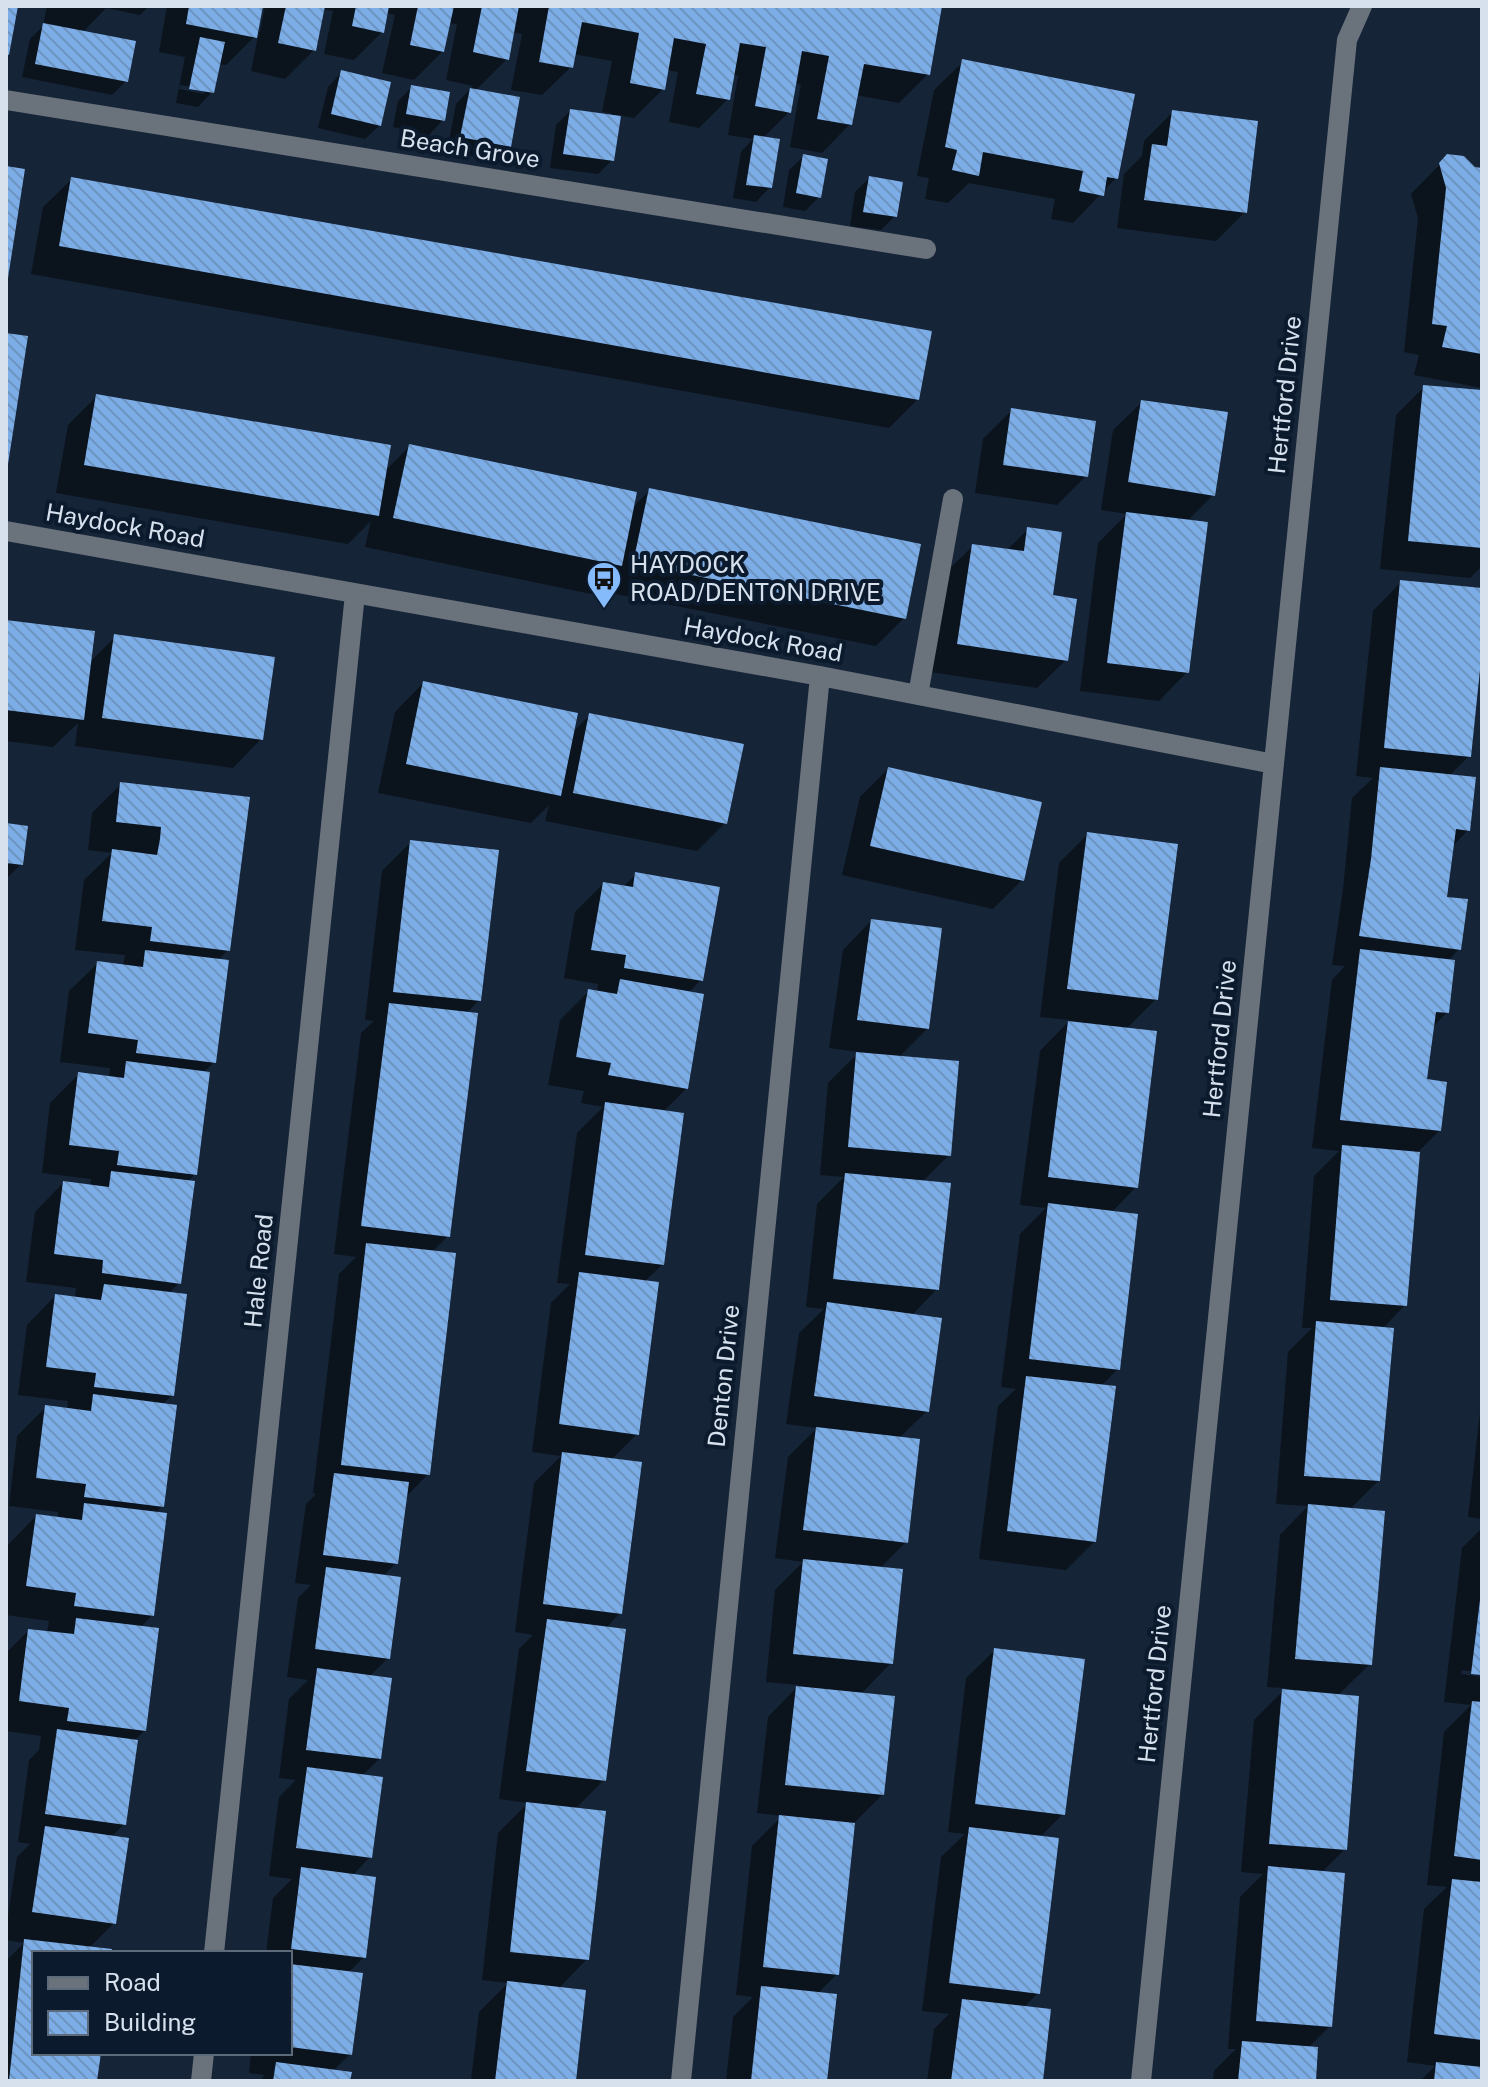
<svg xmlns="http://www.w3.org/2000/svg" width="1488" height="2087" viewBox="0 0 1488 2087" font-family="'Public Sans',sans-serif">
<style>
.shadow{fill:#0007;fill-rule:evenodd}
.building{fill:url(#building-back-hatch)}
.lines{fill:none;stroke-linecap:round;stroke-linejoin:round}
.minor{stroke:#6a727c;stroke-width:20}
.labels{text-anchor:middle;stroke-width:8;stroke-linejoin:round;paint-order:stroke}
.street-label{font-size:24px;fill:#d7e1ee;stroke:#0b1b2d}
.poi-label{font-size:24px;fill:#d7e1ee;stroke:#0b1b2d;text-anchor:start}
</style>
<defs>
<pattern id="building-back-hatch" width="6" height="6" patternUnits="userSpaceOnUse" patternTransform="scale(2)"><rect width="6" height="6" fill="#7cade7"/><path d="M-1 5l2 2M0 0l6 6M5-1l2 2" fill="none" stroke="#6d93bf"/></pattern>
</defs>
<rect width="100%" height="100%" fill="#152437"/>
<path class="shadow" d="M47,6h102l-9,9 -34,-7 -23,24 43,49 -14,14 -90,-18 8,-38 13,-13z
M167,6h94l-5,25 4,1 5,-26h675l-12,68 -29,29 -43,-8 -6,29 -28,29 -32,-6 11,-63 -7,-1 -5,29 -26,26 7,49 -14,15 -23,-4 8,-46 12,-13 -25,-4 10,-59 -6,-2 -4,25 -29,29 -30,-6 9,-50 -12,-2 -3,19 -29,29 -15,-3 -7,45 -14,14 -48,-6 6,-43 14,-14 41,6v-4l-9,-1 10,-51 -39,-7 -2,13 -29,28 -31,-5 11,-56 -10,-2 -5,27 -32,32 34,55 -14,14 -48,-9 9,-47 17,-18 -27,-6 11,-56 -9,-1 -5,28 -29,29 -32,-7 13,-58 -9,-2 -4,19 -28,28 -30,-6 9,-43 -11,-2 -8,41 -29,29 -34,-8 8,-39 -33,33 -8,-1 -6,28 -14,15 -22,-4 9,-46 -26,-5zM180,85l24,4v5l-25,-5z
M963,62l153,116 -43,45 -22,-4 4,-20 -86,-16 -21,20 -23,-4 4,-21 -12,-2 17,-86z
M342,72l38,53 -15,14 -47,-11 10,-41z
M412,87l31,33 -14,15 -36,-8 5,-26z
M1172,113l73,99 -29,29 -99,-13 7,-54 18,-18 2,-15z
M804,156l15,41 -14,14 -22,-4 6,-37z
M1448,156l26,13 8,1v218l-68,-13 5,-20 -15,-3 14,-134 -7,-24z
M869,178l26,38 -14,14 -31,-4 5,-34z
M72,179l845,221 -28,28 -858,-154 12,-67z
M1424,387l58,5v174l-12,12 -90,-9 16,-154z
M97,396l288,75 25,-25 222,62 17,-17 255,127 -28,28 -270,-54 3,-16 -18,18 -226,-47 6,-26 -23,23 -292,-51 12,-68z
M1142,402l71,93 -27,27 1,150 -28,29 -79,-10 18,-148 29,-29 -26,-4 12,-80z
M1012,410l74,66 -29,29 -82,-12 8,-54z
M1028,529l23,68 15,63 -29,28 -107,-16 14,-98 29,-28 34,4z
M1401,582l81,8v42l-13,124 -20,20 19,54 -16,17 -7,51 14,51 -11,12 -1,51 -15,16 -7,53 14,50 -21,21 -13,153 -23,24 -4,152 -29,29 21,154 -33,32 8,153 -24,24 9,153 -22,22 6,33h-101l1,-10 22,-22h-8l12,-152 23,-23 -22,-2 13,-152 32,-32 -19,-1 13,-152 28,-29 -32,-2 12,-152 24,-24h-10l12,-152 25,-25 -27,-3 20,-168 13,-14 -13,-1 11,-76 9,-91 21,-20 -17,-2 17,-165z
M6,622l83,41 26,-26 146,102 -28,29 -158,-22 3,-23 -25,24 -47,-6z
M423,683l148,51 19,-19 136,107 -29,29 -152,-30 4,-16 -18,18 -153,-30 17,-81z
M888,769l134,111 -29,29 -151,-34 18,-78z
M121,784l127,15 -20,151 -11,11 -3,101 -11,11 -8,101 -8,8 -8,101 -11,11 4,101 -10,10v101l-7,8 -3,101 -12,13 5,102 -12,12 -9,82 -13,13 3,86 -25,25 20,5h-75v100h64l-3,28h-89v-120l18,-18 -18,-3v-11l11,-72 13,-13 -12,-2 11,-82 10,-10 2,-14 -35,-5v-78l22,-22 19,2 2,-12 -43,-6v-58l2,-12 28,-29 22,3v-7l-49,-6 8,-70 29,-29 21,3 1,-9 -50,-6 9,-70 28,-29 20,3 1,-11 -50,-6 9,-70 28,-29 27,4 1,-8 -49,-6 8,-70 29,-29 30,4 1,-10 -50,-6 9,-71 29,-28 25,3 2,-11 -50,-5 9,-70 28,-27 -24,-3 4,-37z
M6,825l15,39 -15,15z
M1088,834l68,165 -30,30 10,158 -25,26 7,156 -17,17 -6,155 -29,29 -87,-11 19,-153 18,-17 -15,-2 19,-153 26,-26 -26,-3 20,-154 30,-31 -30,-3 19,-154z
M411,842l68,158 -13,14 -18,222 -17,17 -3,221 -23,24 -9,65 -13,13 5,82 -19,19 11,81 -18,18 8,81 -18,19 12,81 -16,16 2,81 -17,17 15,10h-89l6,-6 -16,-2 2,-20h39v-100h-24l7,-55 19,-19 -23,-3 10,-79 17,-17 -17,-2 10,-79 19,-19 -21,-3 11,-79 13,-13 -16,-2 11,-79 10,-10 -3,-1 26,-219 17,-17 -22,-3 27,-221 13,-12 -9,-1 17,-149z
M636,874l65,106 -13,13 -1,95 -24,24v152l-19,18 -7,152 -26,26 9,153 -14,15 -2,152 -30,30 13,149 -29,30 16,92h-103l8,-69 29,-29 -26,-3 16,-147 30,-30 -29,-4 20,-150 14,-14 -18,-3 19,-149 27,-27 -29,-4 19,-149 19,-19 -13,-1 20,-150 26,-26 -22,-4 3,-12 -36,-6 12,-65 29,-29 8,1 1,-8 -34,-6 11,-66 28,-28 20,3z
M871,921l56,108 -29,29 51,97 -27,27 15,107 -26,27 16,95 -28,27 7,104 -27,27 12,94 -31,32 22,100 -28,28 -17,151 -20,20 8,87h-99l7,-64 20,-20 -17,-2 16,-149 30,-30 -25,-3 11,-96 31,-32 -33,-3 9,-92 28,-28 -28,-4 13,-101 29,-29 -31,-4 13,-91 25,-24 -18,-2 11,-103 27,-27 -24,-2 8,-92 31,-31 -30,-4 14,-98z
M1482,1395v124l-14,-2z
M1482,1528v145l-20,-3 -1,4 21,3v404h-62l15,-15 -28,-4 17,-153 23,-22 -20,-2 17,-153 27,-27 -27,-3 18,-154z
M995,1650l68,164 -23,23 -2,156 -15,15 18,73h-114l7,-52 15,-15 -27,-3 19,-154 24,-23 -17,-2 18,-154z"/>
<path class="building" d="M6,6h12l-9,49 -3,-1z
M189,6h74l-6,32 -71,-14z
M286,6h39l-9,45 -38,-8z
M356,6h33l-5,27 -32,-7z
M418,6h36l-10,46 -34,-7z
M482,6h37l-10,54 -36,-8z
M549,6h393l-12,69 -66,-11 -12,61 -35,-6 12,-63 -27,-5 -11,62 -36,-7 11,-59 -26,-4 -10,57 -34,-6 10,-50 -32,-6 -9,52 -35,-7 9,-50 -57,-11 -9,46 -34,-6z
M43,23l93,18 -8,41 -93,-18z
M200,37l25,5 -11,51 -25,-4z
M962,59l173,35 -17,85 -11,-2 -3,19 -25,-5 4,-20 -100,-19 -4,24 -27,-6 5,-20 -12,-3z
M341,70l50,12 -10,44 -50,-12z
M411,85l39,7 -5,29 -39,-7z
M470,88l50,9 -9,50 -51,-10z
M570,109l51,7 -7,45 -51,-7z
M1172,110l86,11 -11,92 -103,-13 8,-56 15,2z
M754,135l26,4 -8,49 -26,-3z
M803,154l25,5 -7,39 -25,-5z
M1447,154l17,2 11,11 7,1v186l-40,-7 5,-21 -15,-2 14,-136 -7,-25z
M6,166l19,3 -17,109 -2,-1z
M869,176l34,6 -6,35 -34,-5z
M71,177l861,154 -13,69 -860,-154z
M6,333l22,3 -20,128h-2z
M1423,385l59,5v158l-74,-7z
M96,394l295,51 -12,71 -295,-51z
M1141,400l87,12 -13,84 -87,-14z
M1011,408l85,13 -8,56 -85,-12z
M409,444l228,48 -15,74 -229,-48z
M649,488l272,56 -15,75 -273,-56z
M1126,512l82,10 -19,151 -82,-10z
M1027,527l35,5 -9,63 24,4 -9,62 -111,-17 15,-100 52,7z
M1400,580l82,8v62l-11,107 -87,-9z
M6,620l89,11 -11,89 -78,-10z
M114,634l161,23 -12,83 -161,-22z
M423,681l155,32 -17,83 -155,-32z
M589,713l155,31 -17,80 -154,-31z
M888,767l154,35 -18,79 -154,-35z
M1380,767l96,10 -6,54 -14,-2 -9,68 21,2 -7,51 -102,-14 12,-77z
M120,782l130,15 -20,154 -80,-10 2,-14 -50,-6 10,-72 45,6 3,-16 1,-12 -45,-5z
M6,823l22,3 -5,39 -17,-2z
M1087,832l91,12 -20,156 -91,-11z
M410,840l89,10 -18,151 -88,-9z
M635,872l85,15 -17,94 -79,-13 2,-13 -35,-5 12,-68 30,5z
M871,919l71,9 -13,101 -72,-9z
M1360,949l95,11 -6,53 -13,-1 -9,67 20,3 -6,49 -101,-11z
M145,950l84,10 -13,103 -80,-10 2,-13 -50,-7 9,-72 46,6z
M620,979l84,15 -16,95 -80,-14 3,-12 -35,-6 12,-68 29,5z
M389,1003l89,10 -28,224 -89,-11z
M1068,1021l89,10 -19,157 -90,-11z
M856,1052l103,9 -8,95 -103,-9z
M126,1061l84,11 -13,103 -80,-10 2,-14 -50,-6 9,-73 46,6z
M605,1102l79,11 -20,152 -79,-10z
M1342,1145l78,7 -13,154 -77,-6z
M111,1171l84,10 -14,103 -79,-11 1,-13 -49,-6 9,-73 46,6z
M845,1173l106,10 -12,107 -106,-11z
M1048,1203l90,11 -18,156 -91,-11z
M366,1243l90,10 -26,222 -89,-10z
M579,1272l80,10 -20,153 -80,-11z
M104,1284l83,10 -13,102 -80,-9 2,-14 -50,-6 9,-73 46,6z
M827,1302l115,16 -13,94 -115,-16z
M1316,1321l78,7 -14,153 -76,-5z
M1026,1376l90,10 -20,156 -89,-11z
M93,1394l84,11 -13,102 -80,-10 2,-13 -50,-6 9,-73 46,6z
M816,1427l104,12 -12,104 -105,-13z
M562,1452l80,10 -20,152 -79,-10z
M334,1473l75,9 -11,82 -75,-9z
M84,1503l83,10 -13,103 -80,-10 2,-13 -50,-7 10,-72 46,6z
M1308,1504l77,7 -13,154 -77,-6z
M803,1559l100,10 -10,95 -100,-10z
M326,1567l75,10 -11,82 -75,-10z
M1480,1600l2,1v74l-11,-1z
M76,1618l83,10 -13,103 -79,-10 2,-13 -50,-7 9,-72 46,5z
M547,1619l79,10 -20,152 -80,-10z
M994,1648l91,11 -20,156 -90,-11z
M317,1668l75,10 -11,81 -75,-9z
M796,1686l99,10 -11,99 -99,-10z
M1282,1689l77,7 -12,154 -78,-6z
M1472,1701l10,1v158l-28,-4z
M57,1729l81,11 -12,85 -81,-11z
M307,1767l76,10 -11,81 -76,-10z
M526,1802l80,9 -17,149 -79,-8z
M779,1815l76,8 -16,152 -76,-8z
M45,1826l84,12 -13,86 -84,-12z
M969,1827l90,11 -19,156 -91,-11z
M1268,1866l77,7 -13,154 -76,-6z
M301,1867l75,10 -10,81 -75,-9z
M1452,1879l30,3v158l-48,-6z
M24,1939l88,10 -1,4h-77v100h67l-4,28h-88z
M290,1964l73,9 -11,82 -62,-8z
M507,1981l79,9 -10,91h-81z
M761,1986l76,8 -10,87h-76z
M962,1999l89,10 -8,72h-92z
M1242,2041l76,6 -2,34h-78z
M276,2062l76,10 -2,9h-77z
M1436,2062l46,5v14h-48z"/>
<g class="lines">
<path class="minor" d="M6,100l920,149
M6,531l814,145 454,88
M918,695l35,-196
M214,1953l141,-1359
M201,2081l3,-28
M681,2081l139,-1405
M1141,2081l206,-2041 15,-34"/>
</g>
<defs>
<symbol id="bus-pin" viewBox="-11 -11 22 30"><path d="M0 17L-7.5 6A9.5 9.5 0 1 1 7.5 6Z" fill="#86bbfb" stroke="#0b1b2d"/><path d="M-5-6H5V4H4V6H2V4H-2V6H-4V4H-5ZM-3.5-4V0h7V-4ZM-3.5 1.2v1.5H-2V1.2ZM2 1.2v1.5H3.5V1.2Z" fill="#111"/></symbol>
</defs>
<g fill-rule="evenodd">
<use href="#bus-pin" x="584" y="559" width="40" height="54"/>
</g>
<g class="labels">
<g class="street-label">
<text transform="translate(470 149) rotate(9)" y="8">Beach Grove</text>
<text transform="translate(1285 395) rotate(-84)" y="8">Hertford Drive</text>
<text transform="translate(125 526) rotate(10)" y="8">Haydock Road</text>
<text transform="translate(763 640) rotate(10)" y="8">Haydock Road</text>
<text transform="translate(1220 1039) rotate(-84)" y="8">Hertford Drive</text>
<text transform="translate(259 1271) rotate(-84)" y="8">Hale Road</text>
<text transform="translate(724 1376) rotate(-84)" y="8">Denton Drive</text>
<text transform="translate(1155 1684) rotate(-84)" y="8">Hertford Drive</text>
</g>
<g class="poi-label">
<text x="630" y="573">HAYDOCK<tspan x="630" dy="28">ROAD/DENTON DRIVE</tspan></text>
</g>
</g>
<rect width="1488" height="2087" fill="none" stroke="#d7e1ee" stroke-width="16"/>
<rect x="32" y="1951" width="260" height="104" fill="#0b1b2d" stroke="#5d6a7a" stroke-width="2"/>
<rect x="48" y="1977" width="40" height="12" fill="#6a727c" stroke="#5d6a7a" stroke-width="2"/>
<text x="104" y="1991" font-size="24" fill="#d7e1ee">Road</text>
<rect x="48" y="2011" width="40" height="24" fill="url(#building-back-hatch)" stroke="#5d6a7a" stroke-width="2"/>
<text x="104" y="2031" font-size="24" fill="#d7e1ee">Building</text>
</svg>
